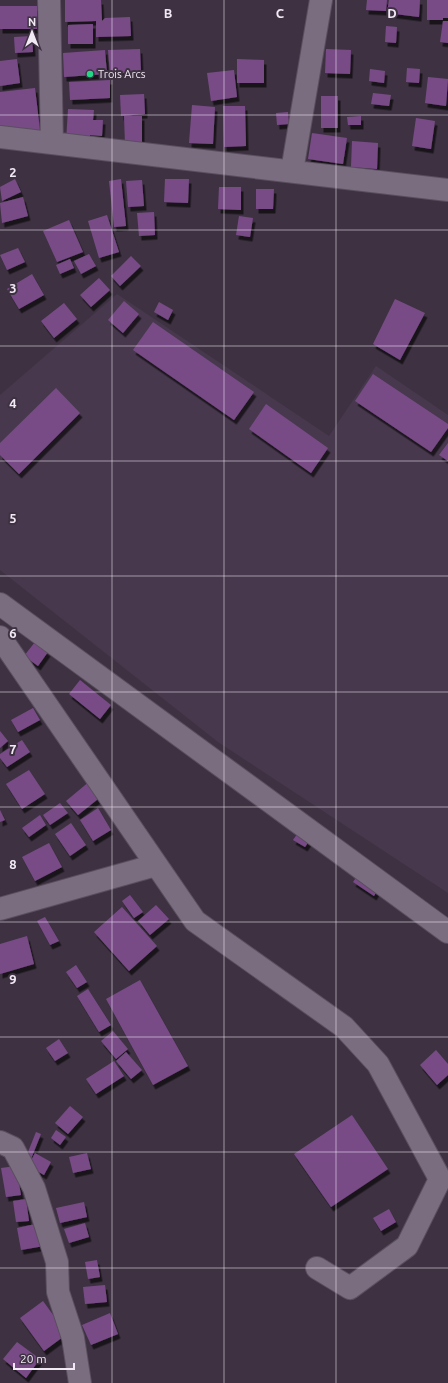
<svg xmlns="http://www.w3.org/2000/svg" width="448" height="1383" viewBox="0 0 448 1383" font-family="Ubuntu,sans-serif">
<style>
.built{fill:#48384e}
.building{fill:#784b87;filter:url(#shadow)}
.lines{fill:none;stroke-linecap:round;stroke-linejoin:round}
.street-casing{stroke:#5a4f5e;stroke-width:24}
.secondary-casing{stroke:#5a4f5e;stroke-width:24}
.street{stroke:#7b6d80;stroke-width:22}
.secondary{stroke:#7b6d80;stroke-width:22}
.grid{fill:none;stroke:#f1e9f4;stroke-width:1;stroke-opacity:0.55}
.poi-dot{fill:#22d887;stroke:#3e3242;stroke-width:1.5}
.labels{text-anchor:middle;stroke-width:4;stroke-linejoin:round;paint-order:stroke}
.poi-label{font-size:11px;fill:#f1e9f4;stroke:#3e3242;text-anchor:start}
.grid-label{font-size:13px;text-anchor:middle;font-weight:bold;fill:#f1e9f4;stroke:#3e3242;stroke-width:4;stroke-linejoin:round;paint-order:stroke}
</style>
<defs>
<filter id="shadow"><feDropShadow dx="2.5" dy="4.5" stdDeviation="0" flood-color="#0009"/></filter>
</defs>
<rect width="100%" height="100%" fill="#3e3242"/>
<path class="built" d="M117,294l212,142 47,-70 72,49v478l-230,-151 -218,-172v-175z"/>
<path class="building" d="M65,0h36l1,21 3,-3 25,-1 1,19 -35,1v-16l-31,1z
M367,0h20l-1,11 -20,-1z
M389,0h31l-1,17 -32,-4z
M427,0h21v18h-5v2h-16z
M0,6h37v23h-37z
M443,21h5v22l-8,-1z
M93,24v20h-25v-19z
M386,26l11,1 -1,16 -11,-1z
M32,36l1,16 -18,1 -1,-16z
M140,49l1,23 -31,2 -2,-24z
M326,49l25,1 -1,24 -25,-1z
M105,50l2,24 -43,3 -1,-24z
M17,59l3,24 -20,3v-25z
M237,59l27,1v23h-27z
M407,68l13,1 -1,14 -13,-1z
M370,69l15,2 -1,12 -15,-2z
M234,70l3,27 -26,4 -4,-28z
M428,77l20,2 -2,27 -21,-3z
M110,80v18l-40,2 -1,-18z
M35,88l5,42 -40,4v-42z
M373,93l18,2 -2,11 -18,-2z
M144,94l1,20 -24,2 -1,-21z
M321,96h17v32h-17z
M192,105l23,2 -2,37 -24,-1z
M223,106h22l1,40 -22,1z
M68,109l26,1 -1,10h10l-1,16 -12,-1v8l-24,-1z
M288,112l1,12 -12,1 -1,-12z
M124,116h18v28h-17z
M361,116v9h-13l-1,-8z
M416,118l19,3 -4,28 -19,-3z
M312,133l35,5 -4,26 -35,-5z
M352,141l26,2 -1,26 -26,-2z
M15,179l6,13 -19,9 -2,-14z
M121,179l5,47 -12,1 -5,-46z
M165,179h24l-1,24 -24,-1z
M142,180l2,26 -16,1 -2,-26z
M219,187h22v23l-23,-1z
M256,189h18l-1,20h-17z
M23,197l5,19 -26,7 -2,-20z
M154,212l1,23 -16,1 -2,-23z
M107,215l12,37 -20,6 -11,-37z
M239,216l14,2 -3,19 -14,-2z
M69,220l14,32 -26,10 -14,-31z
M18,248l7,14 -18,8 -7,-15z
M89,254l7,12 -15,8 -7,-13z
M131,256l10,10 -21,20 -9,-10z
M70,259l4,9 -14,6 -4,-9z
M32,274l12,21 -25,14 -12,-20z
M99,278l11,12 -19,17 -11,-12z
M395,299l30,14 -25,47 -27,-16z
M124,301l15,13 -16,19 -15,-13z
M159,302l14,8 -5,10 -14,-8z
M64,303l13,16 -23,19 -13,-17z
M153,322l101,70 -20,28 -101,-70z
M373,374l75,50v4l-17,24 -76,-51z
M56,388l24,25 -61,61 -19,-19v-12z
M266,404l62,44 -17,25 -62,-44z
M448,443v18l-9,-6z
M35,642l13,10 -10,14 -14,-10z
M80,680l31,25 -11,14 -31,-25z
M33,708l7,12 -22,12 -7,-12z
M0,731l8,10 -8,7z
M22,740l8,12 -23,15 -7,-9v-4z
M29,770l16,24 -23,15 -16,-25z
M90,781l13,14 -25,20 -12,-14z
M60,803l8,10 -18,12 -7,-10z
M98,808l13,22 -18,11 -13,-21z
M0,810l5,10 -5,2z
M40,815l6,10 -17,12 -7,-9z
M71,823l15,22 -16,11 -15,-22z
M300,830l12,7 -7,10 -12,-7z
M49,843l13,24 -27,14 -13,-24z
M360,872l20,14 -6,10 -21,-14z
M130,895l13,17 -9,6 -12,-17z
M156,905l13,14 -19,16 -12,-14z
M122,907l35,39 -28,25 -35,-39z
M45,917l14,24 -9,4 -13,-24z
M27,936l7,28 -34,10v-30z
M76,965l11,17 -10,6 -11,-16z
M140,980l48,86 -35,19 -47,-86z
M88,989l23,36 -12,7 -22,-36z
M113,1031l15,18 -12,10 -15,-18z
M59,1039l9,14 -13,8 -9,-13z
M436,1050l12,14v11l-11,10 -17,-20z
M126,1052l16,18 -11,9 -15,-18z
M114,1061l10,15 -28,18 -10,-15z
M70,1106l13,11 -15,17 -13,-11z
M352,1115l36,54 -57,38 -37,-53z
M56,1130l10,7 -6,8 -9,-7z
M36,1132l5,2 -10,25 -5,-2z
M35,1153l16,9 -7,13 -16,-9z
M87,1153l4,16 -18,4 -4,-16z
M16,1166l5,29 -15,2 -5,-29z
M26,1199l3,22 -13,1 -3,-21z
M84,1202l3,15 -27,6 -4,-15z
M389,1209l7,13 -15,9 -8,-13z
M40,1223l4,23 -23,4 -4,-22z
M85,1223l4,14 -20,6 -5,-14z
M97,1260l3,17 -12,2 -3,-17z
M105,1285l2,17 -22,2 -2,-17z
M43,1301l24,33 -23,17 -24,-33z
M110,1313l8,21 -27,11 -9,-20z
M17,1342l23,17 -14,19 -23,-19z"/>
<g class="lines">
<defs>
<path id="street" d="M49,0l3,143
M0,137l448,53
M292,171l29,-171
M0,637l195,284 149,106 34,37 62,115 -33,67 -57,42 -33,-20
M0,909l156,-44
M0,1142l13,6 21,40 23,74 1,30 15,46 7,45"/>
<path id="secondary" d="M0,604l448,328"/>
</defs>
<use href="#street" class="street-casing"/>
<use href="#secondary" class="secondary-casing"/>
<use href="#street" class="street"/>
<use href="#secondary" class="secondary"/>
</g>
<path class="grid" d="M112,0v1383M224,0v1383M336,0v1383M0,115h448M0,230h448M0,346h448M0,461h448M0,576h448M0,692h448M0,807h448M0,922h448M0,1037h448M0,1152h448M0,1268h448"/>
<circle class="poi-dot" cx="90" cy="74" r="4"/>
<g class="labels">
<g class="poi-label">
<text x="98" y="78">Trois Arcs</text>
</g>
</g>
<g class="grid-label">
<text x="168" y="18">B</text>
<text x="280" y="18">C</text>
<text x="392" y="18">D</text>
<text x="13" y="177">2</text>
<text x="13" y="293">3</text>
<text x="13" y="408">4</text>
<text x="13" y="523">5</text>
<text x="13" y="638">6</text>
<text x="13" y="754">7</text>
<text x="13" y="869">8</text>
<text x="13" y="984">9</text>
</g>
<g transform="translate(32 32)" stroke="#3e3242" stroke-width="3" paint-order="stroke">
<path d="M0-3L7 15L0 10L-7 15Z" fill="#f1e9f4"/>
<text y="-6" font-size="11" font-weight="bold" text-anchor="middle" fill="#f1e9f4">N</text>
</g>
<path d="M14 1363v6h60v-6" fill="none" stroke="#f1e9f4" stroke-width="2"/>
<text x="20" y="1363" font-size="12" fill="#f1e9f4" stroke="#3e3242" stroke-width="3" paint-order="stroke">20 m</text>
</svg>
